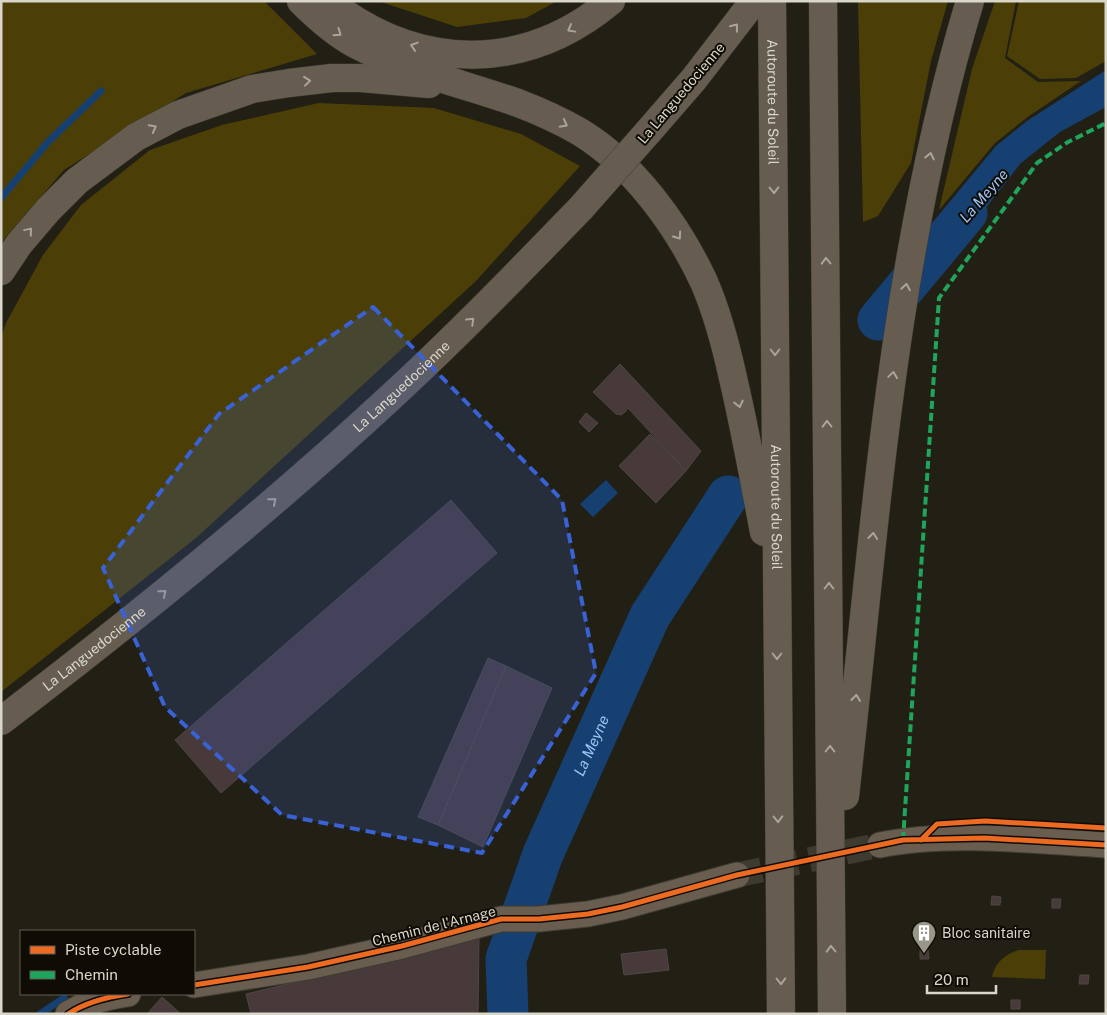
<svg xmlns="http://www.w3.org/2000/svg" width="1107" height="1015" viewBox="0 0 1107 1015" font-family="'Public Sans',sans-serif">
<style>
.green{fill:#4b3f07}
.water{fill:#164071}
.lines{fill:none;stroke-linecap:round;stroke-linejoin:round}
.stream{stroke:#164071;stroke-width:7}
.river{stroke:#164071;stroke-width:41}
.building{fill:#483a3b;stroke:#4d4844}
.street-tunnel{stroke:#3d3b2f;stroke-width:25;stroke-dasharray:25 12;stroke-linecap:butt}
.street-casing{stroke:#3e3c32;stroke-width:27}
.highway-casing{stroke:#3e3c32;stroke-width:29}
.street{stroke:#695d50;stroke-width:25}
.highway{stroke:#665c50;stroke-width:28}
.highway-bridge-casing{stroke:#3e3c32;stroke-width:29;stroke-linecap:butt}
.highway-bridge{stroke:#665c50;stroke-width:28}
.quiet{stroke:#20a55d;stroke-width:4;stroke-dasharray:8 4;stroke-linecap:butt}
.cycleway-casing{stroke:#0f0c05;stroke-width:8}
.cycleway{stroke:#ed6a23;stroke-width:5}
.oneway{stroke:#aba599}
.marked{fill:#3962d6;fill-opacity:0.2;stroke:#3962d6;stroke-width:4;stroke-dasharray:10 6;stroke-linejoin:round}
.labels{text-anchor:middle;stroke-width:4;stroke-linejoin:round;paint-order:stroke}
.street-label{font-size:14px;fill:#d9d6ca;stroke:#0f0c05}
.poi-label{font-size:14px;fill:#d9d6ca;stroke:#0f0c05;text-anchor:start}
.water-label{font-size:15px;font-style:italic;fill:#9ec3f5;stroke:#0f0c05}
</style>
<rect width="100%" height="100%" fill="#222014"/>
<path class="green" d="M1,1h263l53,53 -131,39 -122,77 -59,68 -4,7z
M378,1h179l-31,17 -69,9z
M858,1h90l-17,60 -20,102 -33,53 -15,6z
M995,1h21l-11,57 33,24 43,-1 -52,35 -34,27 -56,67 33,-141z
M1019,1h87v60l-30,17 -36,1 -33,-23z
M319,103l115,5 87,26 59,32 -104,115 -280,257 -195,154v-355l5,-14 37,-68 38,-50 69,-55 72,-25z
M1019,950h27l-1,29 -53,-2c3,-14 13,-23 27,-27z"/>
<path class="water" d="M1106,70v37l-46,25 -39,31 -51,65 -43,53 9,-60 21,-28 39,-47 31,-25z
M606,480l12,13 -25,24 -13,-13z"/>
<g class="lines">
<path class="stream" d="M1,198l47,-56 53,-51
M40,1014l24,-16"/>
<g class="river">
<path d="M878,320l89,-107"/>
<path id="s1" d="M508,1014l-2,-55 37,-105 107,-238 78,-120"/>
</g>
</g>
<path class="building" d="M620,364l81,87 -15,20 -58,-63 -3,4 -4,3 -5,-1 -23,-22z
M586,413l12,10 -9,9 -10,-10z
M650,434l36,37 -30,32 -37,-37z
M451,500l46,53 -276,240 -46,-53z
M488,658l18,8 -68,159 -20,-8z
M506,666l46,22 -69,159 -45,-22z
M992,896l9,1 -1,8h-9z
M1052,899h9l-1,9h-8z
M479,938l-1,76h-227l-5,-20z
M666,949l3,21 -45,5 -3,-21z
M920,950h8l1,9h-9z
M1080,975h9l-1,9h-9z
M162,997l19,17h-34z
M1011,1000h9v9h-9z"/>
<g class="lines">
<path class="street-tunnel" d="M737,875l143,-30"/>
<defs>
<path id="street" d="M880,845c70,-14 154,-4 226,0
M194,985l114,-18 94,-21 99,-27h38l49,-5 34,-7 115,-32
M68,1014c18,-12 39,-17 60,-20"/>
<g id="highway">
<path d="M301,1c16,16 34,32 54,43 51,27 109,40 163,59 21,8 43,18 62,29 54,33 98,94 124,150 13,30 22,64 29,96 12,51 21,102 31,154"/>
<path d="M328,1c89,70 195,73 283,0"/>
<path id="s2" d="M772,1l9,1013"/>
<path d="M823,1l9,1013"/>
<path d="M648,132l46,-53 60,-78"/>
<path d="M1,271l18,-27 29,-34 29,-29 59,-44 42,-22 74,-26 37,-6 43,-5h29l68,6"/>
<path id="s3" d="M1,721c135,-103 268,-211 392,-326 65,-60 127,-124 188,-187"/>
<path d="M845,796c30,-266 47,-537 125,-795"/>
</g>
</defs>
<use href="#street" class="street-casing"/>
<use href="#highway" class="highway-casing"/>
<use href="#street" class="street"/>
<use href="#highway" class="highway"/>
<defs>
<path id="highway-bridge" d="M581,208l67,-76"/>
</defs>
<use href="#highway-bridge" class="highway-bridge-casing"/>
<use href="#highway-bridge" class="highway-bridge"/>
<path class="quiet" d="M903,840l36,-542 98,-135 31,-21 38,-19"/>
<defs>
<path id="cycleway" d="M921,840l16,-16 48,-3 121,7
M194,985l114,-18 94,-21 99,-27h38l49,-5 34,-7 115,-32 166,-35 81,-2 122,7
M68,1014c18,-12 39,-17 60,-20"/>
</defs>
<use href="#cycleway" class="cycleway-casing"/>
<use href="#cycleway" class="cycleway"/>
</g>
<defs><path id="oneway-chevron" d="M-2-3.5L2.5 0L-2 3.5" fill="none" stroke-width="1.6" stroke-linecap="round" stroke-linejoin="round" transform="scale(1.25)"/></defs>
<g class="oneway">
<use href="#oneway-chevron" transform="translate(735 27) rotate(-52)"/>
<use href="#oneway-chevron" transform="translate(571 29) rotate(151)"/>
<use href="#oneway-chevron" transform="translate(338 33) rotate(35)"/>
<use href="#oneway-chevron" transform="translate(414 46) rotate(-162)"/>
<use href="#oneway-chevron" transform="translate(307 81) rotate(-6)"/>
<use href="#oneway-chevron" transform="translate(564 124) rotate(28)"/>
<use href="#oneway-chevron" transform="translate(153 128) rotate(-27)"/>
<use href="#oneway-chevron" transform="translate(930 156) rotate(-78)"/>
<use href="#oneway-chevron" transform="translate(774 190) rotate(89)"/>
<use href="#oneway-chevron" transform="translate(29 231) rotate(-50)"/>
<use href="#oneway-chevron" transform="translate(678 236) rotate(55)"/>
<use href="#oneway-chevron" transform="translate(826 261) rotate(-91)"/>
<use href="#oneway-chevron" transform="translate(906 287) rotate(-81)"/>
<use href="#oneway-chevron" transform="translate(471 321) rotate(-44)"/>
<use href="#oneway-chevron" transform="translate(775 352) rotate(90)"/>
<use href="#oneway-chevron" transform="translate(893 375) rotate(-82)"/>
<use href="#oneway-chevron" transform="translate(739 404) rotate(77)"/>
<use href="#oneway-chevron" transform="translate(827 424) rotate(-91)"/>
<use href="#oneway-chevron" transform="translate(273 501) rotate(-41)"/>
<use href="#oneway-chevron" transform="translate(873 536) rotate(-84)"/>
<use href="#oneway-chevron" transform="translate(829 586) rotate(-90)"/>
<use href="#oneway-chevron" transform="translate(163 593) rotate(-39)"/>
<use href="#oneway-chevron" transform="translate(777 656) rotate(90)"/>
<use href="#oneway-chevron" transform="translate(856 698) rotate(-84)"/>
<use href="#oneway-chevron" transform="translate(830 749) rotate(-90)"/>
<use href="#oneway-chevron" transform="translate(778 819) rotate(89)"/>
<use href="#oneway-chevron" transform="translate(831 949) rotate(-91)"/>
<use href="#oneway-chevron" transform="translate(781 981) rotate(89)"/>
</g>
<path class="marked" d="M373,307l189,193 34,173 -114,180 -200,-38 -117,-108 -62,-139 116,-154z"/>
<defs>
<symbol id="building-pin" viewBox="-11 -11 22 30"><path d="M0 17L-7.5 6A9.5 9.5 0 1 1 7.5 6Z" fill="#99968a" stroke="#0f0c05"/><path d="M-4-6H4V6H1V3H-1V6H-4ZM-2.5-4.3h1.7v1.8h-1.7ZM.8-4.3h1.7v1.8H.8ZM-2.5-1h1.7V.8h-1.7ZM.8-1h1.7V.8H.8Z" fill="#fff"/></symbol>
</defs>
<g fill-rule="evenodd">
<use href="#building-pin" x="910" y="919" width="28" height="38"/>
</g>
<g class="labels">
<g class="street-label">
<text transform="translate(681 93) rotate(-50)" y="5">La Languedocienne</text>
<text dy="5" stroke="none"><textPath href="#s2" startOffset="101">Autoroute du Soleil</textPath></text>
<text dy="5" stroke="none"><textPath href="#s3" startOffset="522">La Languedocienne</textPath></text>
<text dy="5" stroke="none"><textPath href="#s2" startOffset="506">Autoroute du Soleil</textPath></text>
<text dy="5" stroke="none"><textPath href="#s3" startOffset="118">La Languedocienne</textPath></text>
<text transform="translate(434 926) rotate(-14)" y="5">Chemin de l'Arnage</text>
</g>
<g class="poi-label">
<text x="942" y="938">Bloc sanitaire</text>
</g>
<g class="water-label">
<text transform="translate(984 196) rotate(-49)" y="5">La Meyne</text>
<text dy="5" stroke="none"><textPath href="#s1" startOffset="285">La Meyne</textPath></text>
</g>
</g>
<rect width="1107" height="1015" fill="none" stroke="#d9d6ca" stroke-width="5"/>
<rect x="20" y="930" width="175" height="65" fill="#0f0c05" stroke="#605d54"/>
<rect x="30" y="946" width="25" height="8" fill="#ed6a23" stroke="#605d54"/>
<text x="65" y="955" font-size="15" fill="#d9d6ca">Piste cyclable</text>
<rect x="30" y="971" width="25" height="8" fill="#20a55d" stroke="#605d54"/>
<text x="65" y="980" font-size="15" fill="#d9d6ca">Chemin</text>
<path d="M927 985v8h69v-8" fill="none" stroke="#d9d6ca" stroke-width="2.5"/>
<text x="934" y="985" font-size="15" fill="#d9d6ca" stroke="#0f0c05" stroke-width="4" paint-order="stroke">20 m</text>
</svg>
